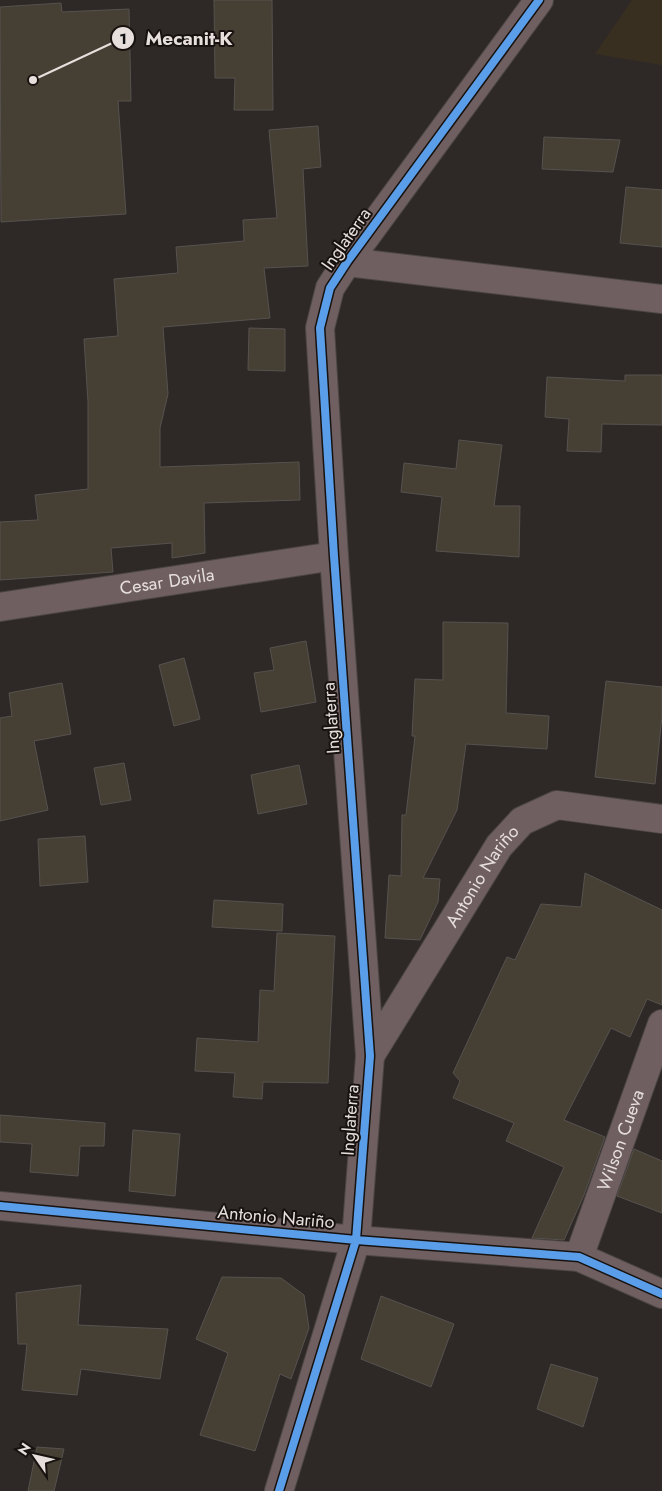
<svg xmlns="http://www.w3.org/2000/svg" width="662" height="1491" viewBox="0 0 662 1491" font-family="Jost,sans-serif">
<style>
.education{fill:#382f21}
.building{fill:#463f34;stroke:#56524f}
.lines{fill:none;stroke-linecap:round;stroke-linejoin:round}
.minor-casing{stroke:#4b4644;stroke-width:30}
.minor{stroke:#6f5f60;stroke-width:28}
.cycleway-casing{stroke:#17120f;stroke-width:11}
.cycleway{stroke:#5a9eea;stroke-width:8}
.labels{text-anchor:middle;stroke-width:4;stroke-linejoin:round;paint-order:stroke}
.street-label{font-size:18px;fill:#e6dfdb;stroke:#17120f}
.leader{fill:none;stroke:#e6dfdb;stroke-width:2}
.callout-dot{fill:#e6dfdb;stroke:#17120f;stroke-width:2}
.mark-label{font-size:15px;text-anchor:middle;font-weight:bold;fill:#111}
.callout-label{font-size:19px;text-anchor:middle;font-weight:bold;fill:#e6dfdb;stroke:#17120f;stroke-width:4;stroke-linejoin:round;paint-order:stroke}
</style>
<rect width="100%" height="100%" fill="#2e2926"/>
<path class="education" d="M632,0h30v65l-67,-11z"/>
<path class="building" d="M214,0h58l1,110h-39l1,-32h-20z
M61,3l1,9 67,-3 2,92h-13l8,113 -125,8 -1,-215z
M318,126l3,41 -18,2 5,97 -44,2 6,50 -107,9 5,67 -8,34v39l139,-5 1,38 -96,3 1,50 -33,5v-15l-61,5 2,24 -113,8v-58l38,-2 -3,-25 53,-6v-87l-4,-63 34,-3 -4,-57 64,-6 -2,-26 68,-6 -1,-21 34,-2 -8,-88z
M544,137l76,3 -7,32 -71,-3z
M626,187l36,3v57l-42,-4z
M249,328l36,1v42l-37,-1z
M625,375h37v50l-60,-1 -1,28 -34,-1 2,-32 -24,-2 2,-40 78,4z
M459,440l43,5 -8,61h26l-1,51 -83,-6 6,-54 -41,-5 3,-29 52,6z
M443,622l65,1 -2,90 43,3 -2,33 -81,-5 -9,66 -34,68 17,1 -2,23 -18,38 -35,-2 4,-63 12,1 1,-61h4l9,-79h-3l3,-57 28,1z
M306,641l10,61 -55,10 -7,-39 20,-3 -4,-22z
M184,658l16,61 -26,7 -15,-61z
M606,681l56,6v29l-7,68 -60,-7z
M62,683l9,51 -37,7 14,69 -48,11v-103l12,-2 -3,-23z
M124,763l7,37 -30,5 -7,-37z
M299,765l8,39 -49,10 -7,-39z
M85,836l3,46 -48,4 -2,-47z
M585,873l77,37v95l-15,-6 -17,38 -19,-9 -47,92 41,17 -21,58 -20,45 -32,-2 32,-71 -58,-26 8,-18 -61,-25 7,-17 -7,-8 54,-116 8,3 26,-56 40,3z
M214,900l69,4 -1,27 -70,-4z
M277,933l58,3 -7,147 -65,-1 -1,17 -29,-2 2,-24 -40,-2 2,-33 61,4 2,-52 14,1z
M0,1115l105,8 -1,23h-24l-2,30 -48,-4 2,-28 -32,-2z
M133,1130l47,4 -5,62 -46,-5z
M634,1149l28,12v52l-45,-17z
M222,1277l59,1 23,17 5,33 -18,51 -11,-5 -25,77 -55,-16 28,-82 -32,-14z
M81,1285l-3,40 90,4 -8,50 -79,-10 -4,26 -55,-5 5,-46h-9l-2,-51z
M381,1296l73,28 -23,63 -70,-28z
M551,1364l47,14 -15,49 -46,-18z
M37,1447l27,2 -10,42h-26z"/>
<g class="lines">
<defs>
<g id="minor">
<path d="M347,262l315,37"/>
<path id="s1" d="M0,607l334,-51"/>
<path id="s2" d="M370,1056l129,-210 23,-25 35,-16 105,14"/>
<path d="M0,1206l356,34 223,17 83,37"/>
<path id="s3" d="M579,1257l83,-233"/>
<path d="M279,1491l77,-251 14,-184 -36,-500 -14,-228 10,-40 17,-26 192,-262"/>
</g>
</defs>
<use href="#minor" class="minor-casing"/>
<use href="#minor" class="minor"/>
<defs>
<path id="cycleway" d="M0,1206l356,34 223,17 83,37
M279,1491l77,-251 14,-184 -36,-500 -14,-228 10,-40 17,-26 192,-262"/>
</defs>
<use href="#cycleway" class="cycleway-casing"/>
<use href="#cycleway" class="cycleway"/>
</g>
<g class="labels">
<g class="street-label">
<text transform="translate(346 239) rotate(-55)" y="6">Inglaterra</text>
<text dy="6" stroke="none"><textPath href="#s1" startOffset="169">Cesar Davila</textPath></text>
<text transform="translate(331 718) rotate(-94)" y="6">Inglaterra</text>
<text dy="6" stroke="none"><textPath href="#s2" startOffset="212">Antonio Nariño</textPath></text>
<text transform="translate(350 1120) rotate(-86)" y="6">Inglaterra</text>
<text dy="6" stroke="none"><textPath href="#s3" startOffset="124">Wilson Cueva</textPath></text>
<text transform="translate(276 1217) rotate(5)" y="6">Antonio Nariño</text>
</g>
</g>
<path class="leader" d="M33 80L123 38"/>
<g class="callout-dot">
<circle cx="33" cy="80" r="5"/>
<circle cx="123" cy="38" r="12"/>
</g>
<g class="mark-label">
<text x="123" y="44">1</text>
</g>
<g class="callout-label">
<text x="189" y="45">Mecanit-K</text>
</g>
<g transform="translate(35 1456) rotate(304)" stroke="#17120f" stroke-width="4" paint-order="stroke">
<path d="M0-4L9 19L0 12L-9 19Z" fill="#e6dfdb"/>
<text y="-8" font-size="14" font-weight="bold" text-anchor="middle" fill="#e6dfdb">N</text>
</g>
</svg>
